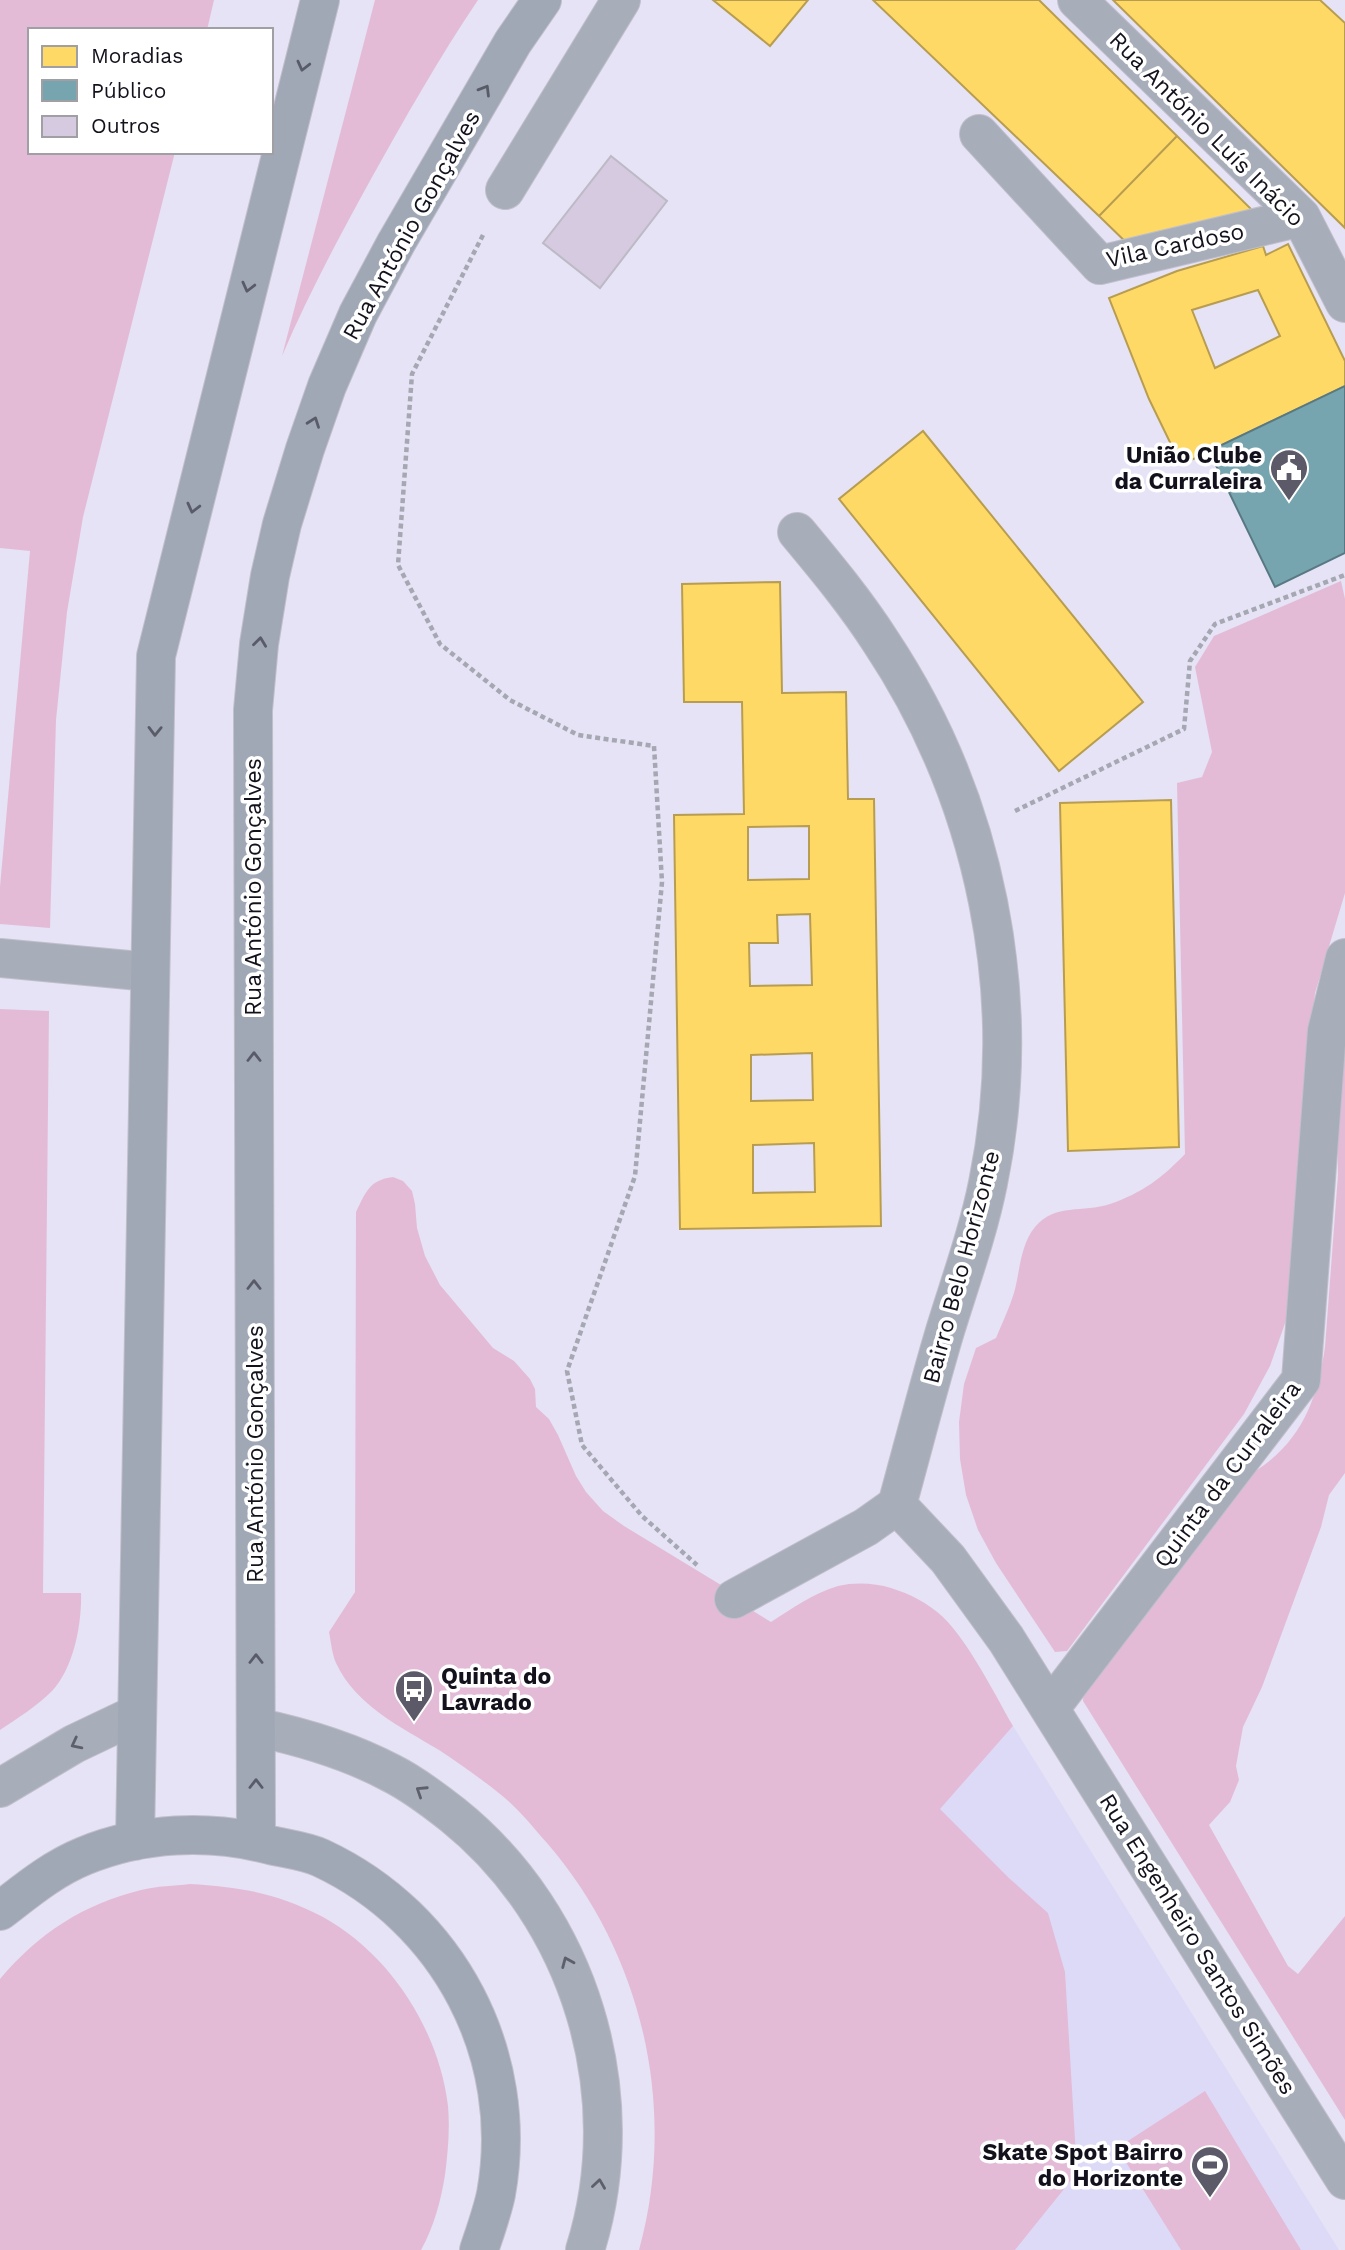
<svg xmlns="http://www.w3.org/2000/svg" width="1345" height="2250" viewBox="0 0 1345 2250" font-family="'Work Sans',sans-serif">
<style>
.built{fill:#dddaf7}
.green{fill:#e4bbd7}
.homes{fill:#ffd966;stroke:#b89d50;stroke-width:2;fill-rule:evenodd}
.public{fill:#76a5af;stroke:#587983;stroke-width:2}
.building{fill:#d5cadf;stroke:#beb9c6;stroke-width:2}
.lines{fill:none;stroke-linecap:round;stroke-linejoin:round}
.minor-casing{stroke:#c0bfcc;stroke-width:40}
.major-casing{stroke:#c0bfcc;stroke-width:40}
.path{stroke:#a5a8b3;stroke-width:4.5;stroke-dasharray:5 3.5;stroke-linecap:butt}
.minor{stroke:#a8adba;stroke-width:38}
.major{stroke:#a0a7b5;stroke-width:38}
.oneway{stroke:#595c68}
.oneway2{stroke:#5d5f6b}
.labels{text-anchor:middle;stroke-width:7;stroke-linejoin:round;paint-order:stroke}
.street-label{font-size:23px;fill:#12111c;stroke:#fff}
.poi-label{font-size:23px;font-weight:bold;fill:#12111c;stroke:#fff;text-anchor:end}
</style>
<rect width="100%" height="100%" fill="#e5e3f5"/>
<path class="built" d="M1013,1726l326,524h-324l62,-77 -62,-289 -76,-75z"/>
<path class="green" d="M0,0h214l-7,30h-177v122h145l-92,365 -16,95 -11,108 -6,208 -50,-4v-37l30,-336 -30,-3z
M375,0h103c-39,58 -73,118 -107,179 -32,58 -63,116 -89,177z
M1341,581l4,18v294l-30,100 -26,319 -19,54 -26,48 -177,237 -12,1 -59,-89 -18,-33 -12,-35 -6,-36 -1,-37 5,-38 12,-36 20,-10c6,-15 13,-29 18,-45 6,-21 6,-48 21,-66 20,-24 48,-14 75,-23 32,-11 52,-26 75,-50l-8,-371 25,-6 10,-25 -17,-85 19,-31z
M1345,989v484l-16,22 -8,32 -59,160 -19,40 -7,39 3,14 -9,22 -21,23 79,141 10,8 47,-58v204l-262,-419 1,-15 167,-212c49,-30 66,-72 74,-127l13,-172 -3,-129z
M0,1009l49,2 -6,582h38c1,30 -7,75 -29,98 -15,15 -34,27 -52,39z
M393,1177l10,4 9,10 3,13 2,24 8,28 15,29 53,63 21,13 16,18 5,10 1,18 13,12 9,16 18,41 10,16 17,19 21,15 97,59 13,14 37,23c20,-13 43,-29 67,-36 17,-4 37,-3 53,2 19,6 37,15 52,29 27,27 51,76 70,109l-73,83 69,69 39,35 17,59 12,201 -62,77h-376c39,-141 4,-296 -92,-407 -15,-17 -29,-35 -47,-49 -20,-16 -40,-30 -61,-44 -38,-23 -83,-44 -103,-87 -4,-9 -5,-21 -7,-31l26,-40 1,-380c10,-20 13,-32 37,-35z
M190,1884c50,3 88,9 133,33 67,37 116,113 125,189 2,22 0,46 -3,69 -4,25 -11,52 -24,75h-421v-271c39,-46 82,-74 141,-89 16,-4 33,-4 49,-6z
M1205,2091l96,159h-120l-64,-102z"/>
<path class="homes" d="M713,0h95l-38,46z
M873,0h166l138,136 -78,80z
M1113,0h207l25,23v205z
M1177,136l75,74 -118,40 -35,-34z
M1288,244l57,117v25l-164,79 -32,-66 -40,-101 68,-27 86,-25 3,9zM1258,290l22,46 -65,32 -23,-58z
M923,431l220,271 -84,69 -220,-272z
M780,582l2,111 64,-1 2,107h26l7,427 -201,3 -6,-414 70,-1 -2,-112h-58l-2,-118zM809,826v53l-61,1v-53zM810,914l2,71 -62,1 -1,-43h29l-1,-28zM812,1053l1,47 -62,1v-46zM814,1143l1,49 -62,1v-48z
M1171,800l8,347 -111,4 -8,-348z"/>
<path class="public" d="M1345,386v167l-70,34 -66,-136z"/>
<path class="building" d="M611,156l56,45 -67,87 -57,-45z"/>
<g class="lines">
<defs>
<path id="minor" d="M1077,0l224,217 44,86
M979,134l121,131 201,-48
M505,190l116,-190
M797,532c30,36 59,71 84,110 105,158 145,356 107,541 -10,50 -28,99 -43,148 -17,57 -32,116 -48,174
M0,958l150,14
M897,1505l51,54 58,80 339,541
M734,1599l132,-72 31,-22
M1051,1707l250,-327 26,-349 18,-73
M256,1727c47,10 92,23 135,46 22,11 43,27 62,42 127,102 181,279 132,435
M0,1788l74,-44 63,-30"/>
<path id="major" d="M135,1841l21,-1185 164,-656
M256,1841l-3,-1131 6,-66 11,-68 12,-52 23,-75 22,-63 31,-72 38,-71 117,-201 29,-42
M0,1911c26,-20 52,-42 84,-55 58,-24 125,-27 186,-11 17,4 36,6 51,13 128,60 200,197 175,336 -4,19 -11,38 -17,56"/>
</defs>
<use href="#minor" class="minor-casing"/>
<use href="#major" class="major-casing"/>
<path class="path" d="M483,235l-71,139 -14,191 42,79 70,56 68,35 76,11 8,136 -27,294 -68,195 15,74 60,71 55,49
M1015,811l169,-82 6,-68 25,-37 130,-49"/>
<use href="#minor" class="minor"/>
<use href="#major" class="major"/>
</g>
<defs><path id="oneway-chevron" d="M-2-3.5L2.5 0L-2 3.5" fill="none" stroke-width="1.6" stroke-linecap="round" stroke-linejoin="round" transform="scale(1.75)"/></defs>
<g class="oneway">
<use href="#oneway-chevron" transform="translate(303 66) rotate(104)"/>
<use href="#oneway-chevron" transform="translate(485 90) rotate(-59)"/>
<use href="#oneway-chevron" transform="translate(248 287) rotate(104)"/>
<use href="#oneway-chevron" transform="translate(314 422) rotate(-70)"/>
<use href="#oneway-chevron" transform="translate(193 508) rotate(104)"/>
<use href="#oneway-chevron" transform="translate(260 642) rotate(-83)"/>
<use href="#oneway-chevron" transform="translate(155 731) rotate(91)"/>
<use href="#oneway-chevron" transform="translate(254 1057) rotate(-90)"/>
<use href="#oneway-chevron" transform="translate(254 1285) rotate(-90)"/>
<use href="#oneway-chevron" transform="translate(256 1659) rotate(-90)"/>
<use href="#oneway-chevron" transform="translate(256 1784) rotate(-90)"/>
</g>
<g class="oneway2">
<use href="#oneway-chevron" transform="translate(76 1744) rotate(153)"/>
<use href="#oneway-chevron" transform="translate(421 1791) rotate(-147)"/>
<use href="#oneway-chevron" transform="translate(567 1962) rotate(-113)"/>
<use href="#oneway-chevron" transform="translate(599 2184) rotate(-82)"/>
</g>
<defs>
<symbol id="civic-pin" viewBox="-11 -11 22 30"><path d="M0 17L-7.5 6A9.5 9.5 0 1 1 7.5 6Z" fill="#5c5a68" stroke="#fff"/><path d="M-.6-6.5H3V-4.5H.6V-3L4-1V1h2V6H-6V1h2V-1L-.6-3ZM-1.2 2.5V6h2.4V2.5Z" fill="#fff"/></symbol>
<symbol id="bus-pin" viewBox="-11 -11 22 30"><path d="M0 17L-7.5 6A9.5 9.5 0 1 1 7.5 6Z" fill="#5c5a68" stroke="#fff"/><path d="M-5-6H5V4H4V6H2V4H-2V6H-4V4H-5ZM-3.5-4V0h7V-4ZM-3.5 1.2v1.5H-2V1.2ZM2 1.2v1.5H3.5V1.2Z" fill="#fff"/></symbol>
<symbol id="stadium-pin" viewBox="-11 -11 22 30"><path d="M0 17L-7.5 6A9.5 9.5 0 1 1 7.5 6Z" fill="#5c5a68" stroke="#fff"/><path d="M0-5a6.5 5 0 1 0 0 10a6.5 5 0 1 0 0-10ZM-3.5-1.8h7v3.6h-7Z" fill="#fff"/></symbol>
</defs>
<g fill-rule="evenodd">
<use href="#civic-pin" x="1267" y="446" width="44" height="60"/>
<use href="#bus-pin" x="392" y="1667" width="44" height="60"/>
<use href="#stadium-pin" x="1188" y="2143" width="44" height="60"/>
</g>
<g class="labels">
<g class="street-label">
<text transform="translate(1207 129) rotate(45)" y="8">Rua António Luís Inácio</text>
<text transform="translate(411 225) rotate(-61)" y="8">Rua António Gonçalves</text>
<text transform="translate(1175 245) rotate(-12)" y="8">Vila Cardoso</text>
<text transform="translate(253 887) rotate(-90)" y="8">Rua António Gonçalves</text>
<text transform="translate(961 1267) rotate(-75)" y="8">Bairro Belo Horizonte</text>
<text transform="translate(255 1454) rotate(-90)" y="8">Rua António Gonçalves</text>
<text transform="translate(1227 1474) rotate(-53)" y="8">Quinta da Curraleira</text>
<text transform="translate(1198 1944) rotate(58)" y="8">Rua Engenheiro Santos Simões</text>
</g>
<g class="poi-label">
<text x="1262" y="463">União Clube<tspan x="1262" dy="26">da Curraleira</tspan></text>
<text x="441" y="1684" text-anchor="start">Quinta do<tspan x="441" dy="26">Lavrado</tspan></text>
<text x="1183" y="2160">Skate Spot Bairro<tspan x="1183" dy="26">do Horizonte</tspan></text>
</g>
</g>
<rect x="28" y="28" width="245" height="126" fill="#ffffff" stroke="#a0a0a4" stroke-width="2"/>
<rect x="42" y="46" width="35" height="21" fill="#ffd966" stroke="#a0a0a4" stroke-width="2"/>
<text x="91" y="63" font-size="21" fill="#12111c">Moradias</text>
<rect x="42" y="80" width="35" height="21" fill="#76a5af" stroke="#a0a0a4" stroke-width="2"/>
<text x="91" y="98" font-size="21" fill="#12111c">Público</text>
<rect x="42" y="116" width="35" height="21" fill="#d5cadf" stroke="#a0a0a4" stroke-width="2"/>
<text x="91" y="133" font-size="21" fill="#12111c">Outros</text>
</svg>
